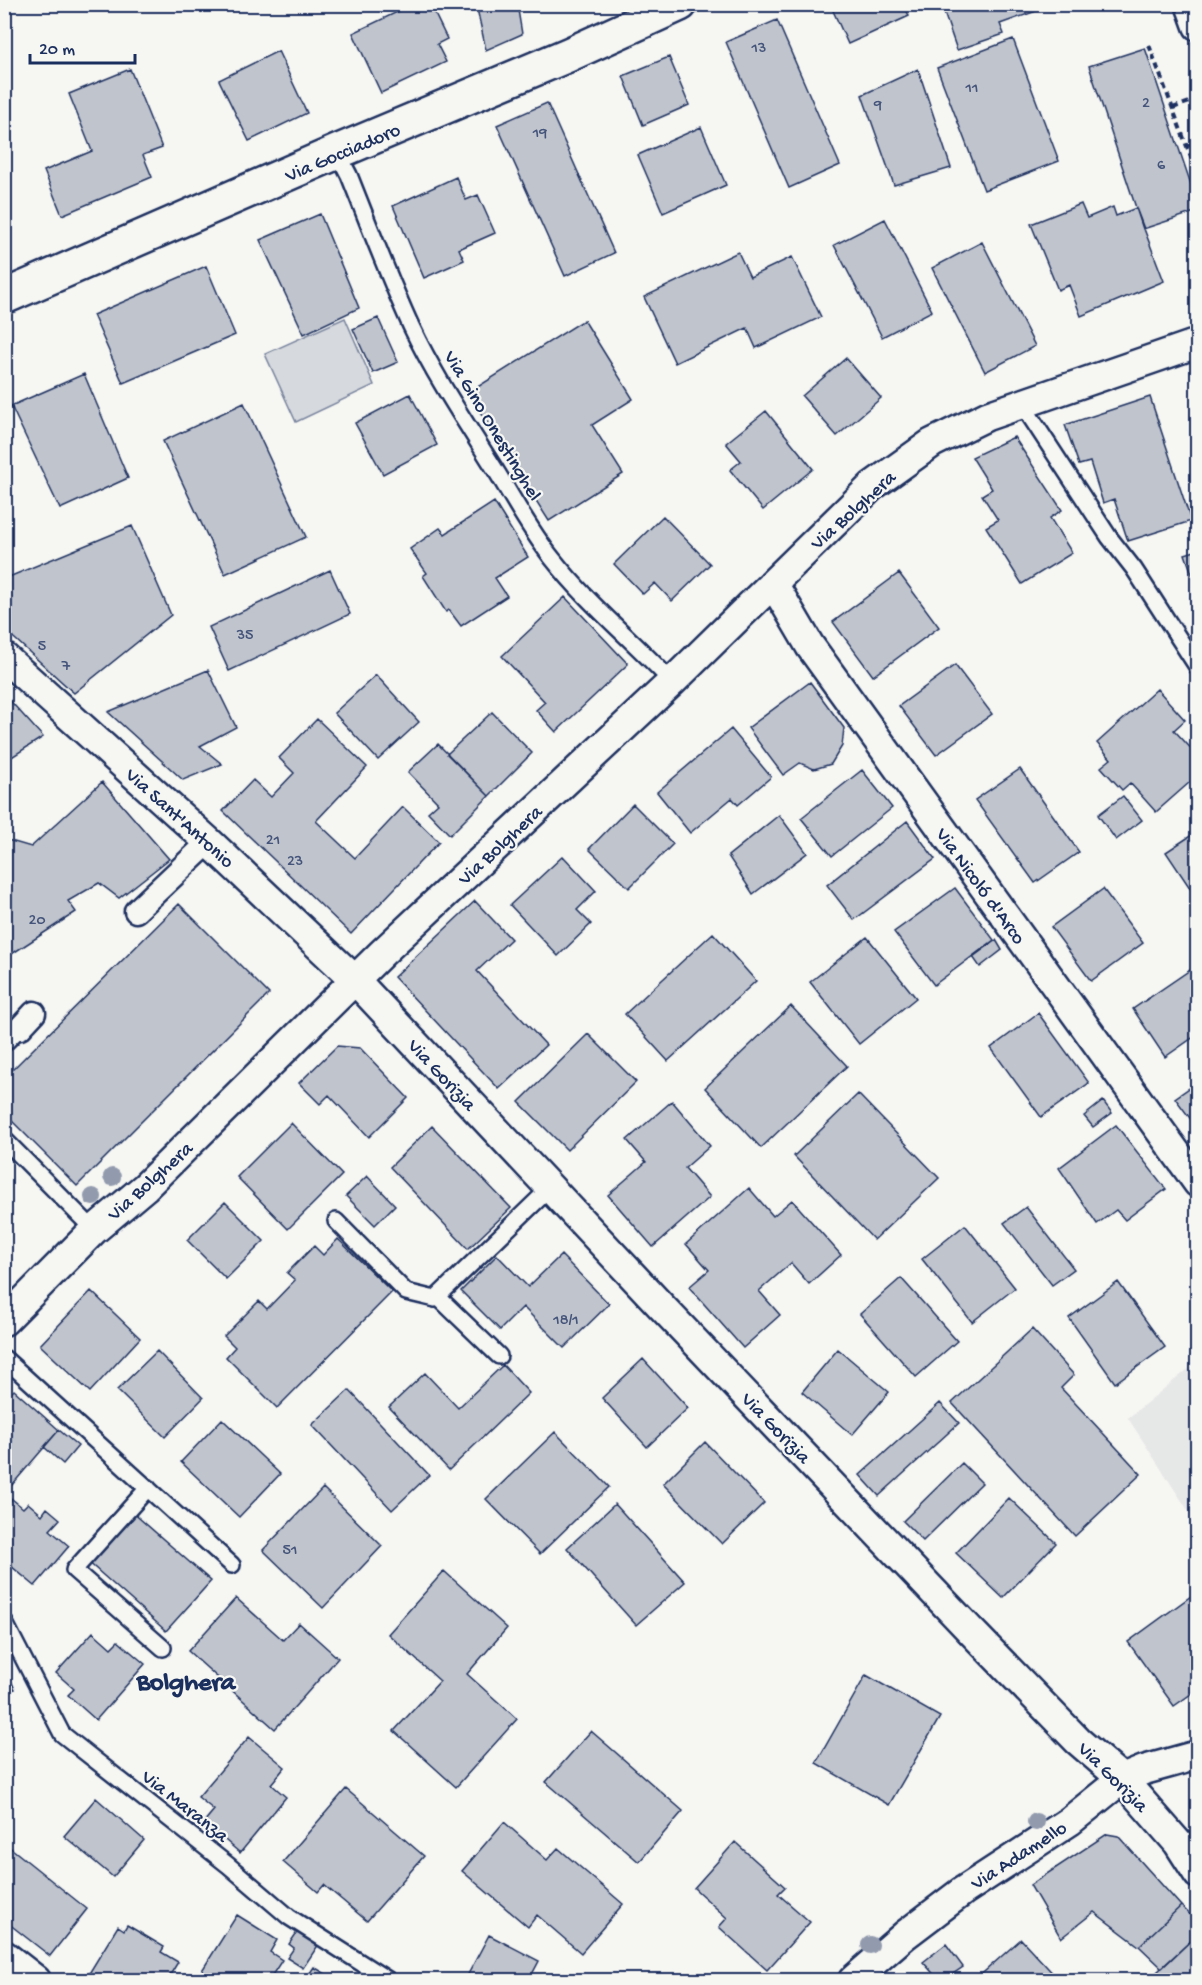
<svg xmlns="http://www.w3.org/2000/svg" width="1202" height="1985" viewBox="0 0 1202 1985" font-family="'Gochi Hand',sans-serif">
<style>
.built{fill:#e6e7e7}
.green{fill:#d6d9dd;stroke:#78849e;stroke-width:1.5}
.building{fill:#c0c4cd;stroke:#1b2f5e;stroke-width:1.5}
.lines{fill:none;stroke-linecap:round;stroke-linejoin:round}
.service-casing{stroke:#1b2f5e;stroke-width:20}
.pedestrian-casing{stroke:#1b2f5e;stroke-width:27}
.minor-casing{stroke:#1b2f5e;stroke-width:33}
.tertiary-casing{stroke:#1b2f5e;stroke-width:38}
.path{stroke:#1b2f5e;stroke-width:4;stroke-dasharray:6 4.5;stroke-linecap:butt}
.service{stroke:#f6f6f2;stroke-width:15}
.pedestrian{stroke:#f6f6f2;stroke-width:22}
.minor{stroke:#f6f6f2;stroke-width:28}
.tertiary{stroke:#f6f6f2;stroke-width:33}
.tree{fill:#929bae}
.labels{text-anchor:middle;stroke-width:4.5;stroke-linejoin:round;paint-order:stroke}
.number-label{font-size:16px;fill:#44547a}
.street-label{font-size:20px;fill:#1b2f5e;stroke:#f6f6f2}
.district-label{font-size:26px;font-weight:bold;fill:#1b2f5e;stroke:#f6f6f2}
</style>
<rect width="100%" height="100%" fill="#f6f6f2"/>
<filter id="ink" filterUnits="userSpaceOnUse"><feTurbulence type="fractalNoise" baseFrequency=".0167" numOctaves="2"/><feDisplacementMap in="SourceGraphic" scale="12" xChannelSelector="R" yChannelSelector="G"/><feConvolveMatrix kernelMatrix="1 2 1 2 8 2 1 2 1" color-interpolation-filters="sRGB"/></filter>
<g filter="url(#ink)">
<path class="built" d="M1197,1362v162l-69,-106z"/>
<path class="green" d="M345,318l29,67 -78,37 -31,-68z"/>
<path class="building" d="M163,4h46l-1,7z
M414,4h16l17,35 -10,5 9,18 -65,31 -28,-60z
M476,4h41l5,30 -36,16z
M830,4h74l5,12 -61,28z
M941,4h115l-56,20 4,10 -47,16z
M777,20l63,145 -51,23 -63,-146z
M1013,39l46,122 -75,29 -47,-122z
M1145,48l53,157v6l-55,18 -54,-163z
M278,51l29,62 -58,28 -30,-61z
M669,57l20,48 -46,20 -20,-49z
M130,69l32,79 -19,7 9,22 -90,38 -18,-44 48,-20 -23,-57z
M918,69l33,99 -57,17 -32,-90z
M547,103l67,150 -49,23 -68,-151z
M701,127l25,58 -63,28 -25,-58z
M456,177l10,23 12,-5 17,38 -36,16 5,11 -40,18 -31,-72z
M1081,204l6,14 26,-11 3,9 20,-8 28,73 -83,35 -12,-31 -11,5 -27,-66z
M320,214l39,94 -55,26 -44,-94z
M885,219l47,92 -50,26 -48,-92z
M982,242l53,104 -50,26 -53,-104z
M738,252l12,25 42,-20 29,60 -65,31 -9,-20 -72,35 -31,-66z
M206,266l29,69 -112,48 -30,-68z
M378,318l20,44 -25,11 -20,-44z
M584,320l49,79 -41,26 31,49 -74,47 -81,-128z
M846,358l35,40 -44,38 -35,-40z
M84,374l44,104 -68,31 -49,-103z
M410,394l27,51 -54,29 -28,-51z
M1150,397l41,124 -63,20 -14,-42 -11,4 -13,-41 -11,3 -14,-40z
M244,403l62,134 -81,37 -62,-133z
M766,411l47,58 -50,41 -33,-40 11,-9 -15,-18z
M1014,437l48,73 -12,8 22,35 -50,31 -36,-57 12,-7 -16,-25 10,-6 -20,-32z
M494,502l34,55 -33,21 12,18 -46,30 -12,-16 -3,2 -23,-36 4,-3 -17,-24 30,-21 5,6z
M663,516l47,48 -38,37 -17,-18 -12,11 -29,-30z
M132,526l39,89 -97,78 -70,-64v-50z
M1198,550v41l-13,-37z
M330,570l20,44 -121,57 -20,-44z
M899,573l40,54 -66,49 -40,-54z
M565,597l63,67 -72,68 -20,-22 9,-8 -43,-46z
M955,665l37,49 -56,41 -37,-49z
M208,670l28,57 -36,19 22,18 -39,16 -75,-68z
M376,675l43,47 -41,38 -44,-47z
M810,682l34,46 -2,18 -11,18 -17,5 -14,-6 -17,12 -35,-47z
M1157,689l28,31 -11,10 24,26v19l-42,37 -26,-29 -8,7 -21,-23 10,-8 -14,-16z
M4,694l39,43 -39,25z
M492,712l40,41 -43,43 -42,-42z
M317,719l50,48 -51,54 39,37 48,-51 36,35 -88,92 -128,-123 30,-31 18,17 23,-24 -15,-15z
M731,729l40,48 -33,28 -6,-7 -42,35 -33,-41z
M438,744l51,52 -39,39 -22,-23 10,-9 -30,-31z
M1020,769l59,83 -44,31 -60,-83z
M862,770l30,38 -60,48 -31,-38z
M102,782l67,77 -50,39 -20,-15 -31,18 8,11 -72,47v-120l27,8z
M1123,796l19,24 -26,20 -18,-25z
M633,804l40,40 -44,44 -40,-39z
M779,815l28,38 -54,41 -25,-38z
M907,821l28,38 -81,61 -27,-35z
M1198,831v69l-32,-48z
M563,856l33,35 -19,19 14,14 -33,32 -48,-51z
M955,888l39,52 -60,45 -40,-53z
M1103,889l40,54 -52,38 -40,-54z
M475,901l36,38 -34,32 69,74 -47,44 -105,-112z
M179,904l90,90 -192,192 -73,-73v-35z
M713,933l43,48 -88,80 -43,-47z
M867,937l49,61 -57,46 -49,-62z
M996,940l6,10 -22,17 -7,-10z
M1196,966l2,2v66l-33,23 -32,-48z
M4,970l8,10 -8,27z
M791,1006l56,60 -86,82 -56,-60z
M1038,1013l51,70 -48,34 -50,-69z
M588,1034l48,48 -69,68 -48,-48z
M337,1046l23,2 48,50 -39,39 -40,-42 -9,9 -21,-21z
M1198,1082v47l-23,-31z
M858,1094l81,84 -65,62 -80,-84z
M672,1101l38,45 -25,22 25,29 -57,50 -45,-52 38,-33 -19,-22z
M1103,1101l9,12 -19,14 -9,-11z
M291,1123l51,52 -54,54 -51,-52z
M1116,1125l50,64 -41,31 -9,-10 -19,14 -38,-56z
M432,1126l79,82 -43,41 -78,-82z
M367,1176l28,29 -20,20 -29,-29z
M749,1188l24,28 19,-16 49,55 -32,29 -18,-21 -32,28 21,24 -37,33 -54,-61 20,-17 -23,-26z
M225,1202l39,39 -38,38 -39,-39z
M1026,1207l48,62 -22,16 -48,-62z
M965,1225l50,63 -43,34 -50,-63z
M338,1239l54,53 -115,116 -51,-51 9,-10 -11,-11 35,-35 8,8 28,-29 -8,-7 27,-27 9,9z
M497,1255l31,32 33,-32 48,49 -45,44 -41,-41 -23,23 -39,-39z
M901,1278l56,63 -41,36 -56,-63z
M1118,1282l47,65 -50,36 -46,-65z
M91,1291l49,47 -50,54 -50,-47z
M1032,1329l42,46 -13,13 80,86 -66,62 -123,-133z
M838,1349l51,43 -37,43 -50,-43z
M157,1351l46,47 -38,39 -48,-47z
M643,1359l45,49 -41,39 -45,-49z
M503,1365l26,28 -80,77 -60,-63 36,-34 33,35z
M14,1390l45,40 -47,55 -8,-7v-78z
M349,1390l80,85 -37,35 -80,-85z
M940,1403l19,20 -80,73 -19,-21z
M222,1419l58,55 -41,43 -58,-55z
M59,1430l19,16 -15,18 -19,-17z
M555,1432l54,55 -69,67 -54,-55z
M705,1442l59,61 -42,41 -59,-60z
M962,1463l20,20 -59,58 -20,-20z
M323,1488l59,58 -59,62 -60,-58z
M1009,1498l47,45 -53,55 -47,-45z
M12,1499l11,9 5,-5 14,12 5,-7 13,11 -10,11 19,16 -34,40 -30,-25 5,-7 -6,-5v-41z
M615,1504l70,78 -49,43 -69,-77z
M131,1511l80,70 -45,50 -80,-71z
M444,1571l63,57 -40,46 50,45 -61,68 -62,-56 46,-50 -52,-47z
M1198,1591v98l-24,17 -46,-64z
M236,1598l47,42 16,-17 39,35 -63,71 -87,-78z
M93,1632l18,16 7,-7 27,23 -49,56 -28,-25 6,-6 -18,-16z
M4,1666l11,23 -11,3z
M866,1675l74,42 -51,88 -73,-42z
M591,1731l92,80 -44,51 -93,-80z
M249,1737l36,30 -14,17 15,13 -46,56 -36,-31 10,-12 -16,-13z
M346,1789l78,67 -57,65 -43,-36 -6,7 -35,-30z
M96,1798l48,42 -31,37 -49,-41z
M504,1822l43,38 11,-12 65,56 -42,49 -44,-38 -9,12 -66,-56z
M1107,1834l11,2 63,70 -42,40 -45,-34 -33,26 -31,-53z
M735,1842l50,45 -7,7 32,28 -43,48 -48,-43 8,-9 -33,-30z
M7,1845l80,64 -37,47 -46,-36v-72z
M1181,1906l17,16v12l-36,34 -23,-22z
M237,1915l40,25 -7,12 12,8 -13,20h-73z
M127,1925l37,22 -3,5 17,10 -11,18h-82l33,-54 6,4z
M298,1931l21,13 -16,24 -16,-10 7,-10 -5,-4z
M1198,1934v46h-33l-8,-8z
M489,1935l50,26 -10,19h-64z
M1021,1939l38,41h-84z
M946,1944l17,23 -19,13h-5l-16,-18z
M314,1967l22,13h-31z"/>
<g class="lines">
<defs>
<path id="service" d="M337,152l12,23c20,50 39,101 62,151 24,51 57,100 87,148 17,28 34,59 54,84 36,46 81,82 120,124
M1022,404l87,133 25,32 64,99
M4,1044l16,-16
M4,1139l90,91
M336,1221l70,71 29,7 115,-111
M438,1297l61,59
M4,1358l228,207
M148,1488l-74,82 89,78
M4,1621l58,113 166,131 61,52 99,63"/>
<path id="pedestrian" d="M136,911l73,-69
M20,1028l14,-15"/>
<path id="minor" d="M1190,4l8,22
M773,583l37,63 388,537
M4,657l205,185 146,138 307,327 309,324 107,110 44,38 56,64 20,31
M4,1321l90,-91 51,-43 237,-234 290,-271 200,-196 60,-43 55,-27 211,-73
M4,1955l32,25
M853,1980l52,-45 58,-44 107,-70 52,-42 22,-9 54,-15"/>
<path id="tertiary" d="M4,297l333,-145 231,-97 112,-51"/>
</defs>
<use href="#service" class="service-casing"/>
<use href="#pedestrian" class="pedestrian-casing"/>
<use href="#minor" class="minor-casing"/>
<use href="#tertiary" class="tertiary-casing"/>
<path class="path" d="M1149,45l49,131
M1173,108l25,-9
M1186,146l12,-4
M1195,280l3,7"/>
<use href="#service" class="service"/>
<use href="#pedestrian" class="pedestrian"/>
<use href="#minor" class="minor"/>
<use href="#tertiary" class="tertiary"/>
</g>
<g class="tree">
<circle cx="112" cy="1177" r="9"/>
<circle cx="93" cy="1197" r="9"/>
<circle cx="1036" cy="1822" r="9"/>
<circle cx="870" cy="1945" r="9"/>
</g>
</g>
<g class="labels">
<g class="number-label">
<text x="759" y="52">13</text>
<text x="972" y="92">11</text>
<text x="1146" y="107">2</text>
<text x="878" y="109">9</text>
<text x="540" y="137">19</text>
<text x="1161" y="169">6</text>
<text x="245" y="639">35</text>
<text x="42" y="650">5</text>
<text x="66" y="670">7</text>
<text x="273" y="844">21</text>
<text x="295" y="865">23</text>
<text x="37" y="924">20</text>
<text x="566" y="1324">18/1</text>
<text x="290" y="1554">51</text>
</g>
<g class="street-label">
<text transform="translate(342 151) rotate(-23)" y="7">Via Gocciadoro</text>
<text transform="translate(494 425) rotate(59)" y="7">Via Gino Onestinghel</text>
<text transform="translate(852 509) rotate(-42)" y="7">Via Bolghera</text>
<text transform="translate(181 817) rotate(42)" y="7">Via Sant'Antonio</text>
<text transform="translate(499 844) rotate(-43)" y="7">Via Bolghera</text>
<text transform="translate(982 885) rotate(54)" y="7">Via Nicoló d'Arco</text>
<text transform="translate(443 1074) rotate(47)" y="7">Via Gorizia</text>
<text transform="translate(149 1180) rotate(-42)" y="7">Via Bolghera</text>
<text transform="translate(777 1427) rotate(46)" y="7">Via Gorizia</text>
<text transform="translate(1114 1776) rotate(45)" y="7">Via Gorizia</text>
<text transform="translate(186 1805) rotate(38)" y="7">Via Maranza</text>
<text transform="translate(1018 1854) rotate(-33)" y="7">Via Adamello</text>
</g>
<g class="district-label">
<text x="186" y="1689">Bolghera</text>
</g>
</g>
<rect width="1202" height="1985" fill="none" stroke="#f6f6f2" stroke-width="24"/>
<rect x="12" y="12" width="1178" height="1961" fill="none" stroke="#1b2f5e" stroke-width="2" filter="url(#ink)"/>
<path d="M30 54v9h105v-9" fill="none" stroke="#1b2f5e" stroke-width="3"/>
<text x="39" y="54" font-size="18" fill="#1b2f5e" stroke="#f6f6f2" stroke-width="4.5" paint-order="stroke">20 m</text>
</svg>
